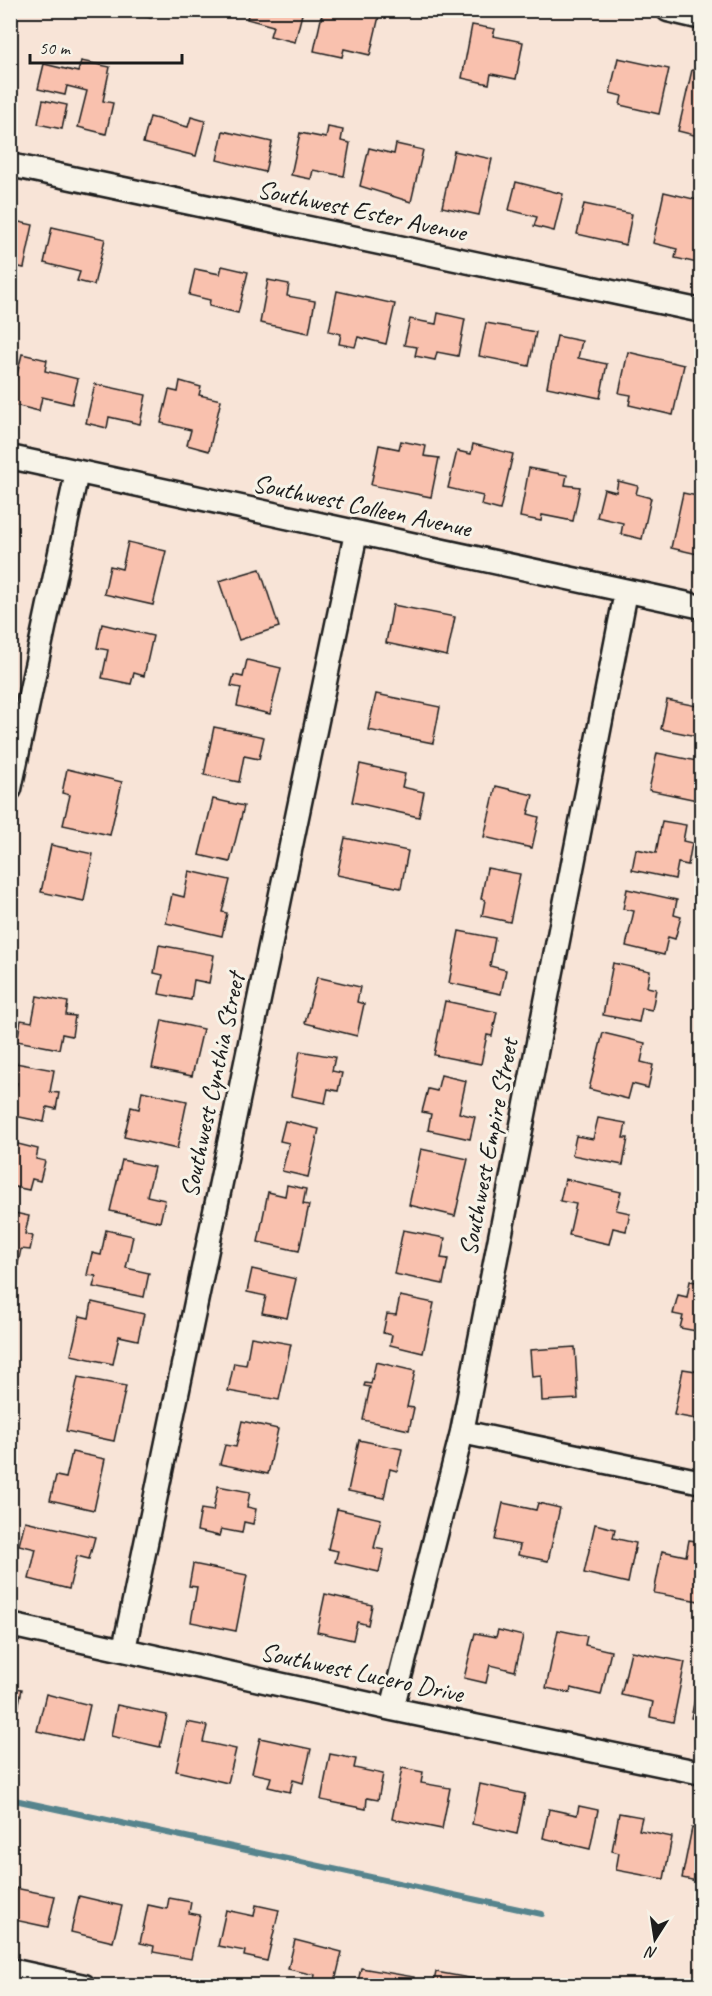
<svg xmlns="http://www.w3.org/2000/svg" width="712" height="1996" viewBox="0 0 712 1996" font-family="Caveat,sans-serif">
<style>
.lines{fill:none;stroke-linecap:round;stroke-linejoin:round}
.stream{stroke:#56848d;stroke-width:6}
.building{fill:#f9c1ae;stroke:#1c1c1c;stroke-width:1.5}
.minor-casing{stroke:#1c1c1c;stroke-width:27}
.minor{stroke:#f7f3e8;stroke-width:22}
.labels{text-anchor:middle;stroke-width:6;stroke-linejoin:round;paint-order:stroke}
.street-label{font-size:26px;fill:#1c1c1c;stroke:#f7f3e8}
</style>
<rect width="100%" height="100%" fill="#f8e4d7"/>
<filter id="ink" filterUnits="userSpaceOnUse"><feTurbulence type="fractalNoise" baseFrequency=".0167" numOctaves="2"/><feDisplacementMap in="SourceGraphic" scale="12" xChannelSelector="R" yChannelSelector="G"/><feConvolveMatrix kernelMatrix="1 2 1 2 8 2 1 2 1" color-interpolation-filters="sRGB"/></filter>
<g filter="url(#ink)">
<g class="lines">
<path class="stream" d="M10,1799l532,115"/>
</g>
<path class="building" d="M119,10h33l-1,8z
M249,10h54l-8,32 -25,-6 3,-10 -26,-7z
M323,10h24l15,5 1,-5 17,2 -10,43 -26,-6 -2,8 -28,-6z
M472,25l23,4 -2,7 30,6 -7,37 -25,-5 -2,10 -27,-6z
M618,58l51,11 -10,45 -39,-9 2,-9 -12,-3z
M81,61l29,6 -7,34 10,2 -7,31 -28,-7 9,-36 -20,-5 -2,9 -27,-6 6,-25 34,8z
M692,70l10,2v65l-24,-6z
M43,100l24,5 -5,24 -24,-5z
M150,117l38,10 3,-10 14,4 -9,35 -53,-13z
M328,127l15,3 -2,11 9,2 -6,33 -31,-6 -2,9 -20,-4 9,-42 26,5z
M223,131l49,11 -7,30 -48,-12z
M396,144l27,6 -12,52 -51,-16 9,-38 25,6z
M454,151l38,8 -13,56 -37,-8z
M516,182l47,12 -9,37 -20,-5 3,-9 -28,-7z
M664,192l38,9v63l-27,-6 2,-9 -24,-6z
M584,204l48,10 -6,31 -49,-11z
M10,220l23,5 -9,43 -14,-3z
M52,227l53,12 -11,46 -17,-4 3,-9 -36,-9z
M222,266l26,6 -10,41 -29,-7 1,-6 -21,-5 6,-26 25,5z
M268,280l21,4 -2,12 28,5 -6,32 -49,-10z
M337,291l58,13 -9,40 -28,-7 -3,10 -16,-3 2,-10 -12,-3z
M438,313l27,6 -7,37 -21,-4 -2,8 -20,-4 2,-9 -13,-2 6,-26 26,5z
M486,323l50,9 -7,34 -50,-10z
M557,336l25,5 -4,17 29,6 -7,34 -53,-11z
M628,352l56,13 -11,50 -44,-10 2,-10 -12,-2z
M22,354l25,6 -2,11 33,8 -6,25 -30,-7 -3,14 -29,-7z
M180,381l21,6 -2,8 22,5 -12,51 -22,-6 4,-15 -30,-7 8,-33 9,2z
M95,384l51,11 -6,29 -31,-7 -2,11 -21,-5z
M401,441l25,5 -2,10 15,2 -8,39 -60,-12 8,-40 20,4z
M473,444l40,10 -13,56 -19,-5 2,-9 -35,-8 9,-37 14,3z
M529,468l38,7 -2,10 15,2 -7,34 -31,-6 -1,6 -21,-4z
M618,481l20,5 -2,8 15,4 -9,41 -21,-5 2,-11 -26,-6 7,-28 12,3z
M683,493l19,4v58l-31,-7z
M128,542l38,9 -13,54 -49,-11 6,-28 12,3z
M260,569l19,58 -40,13 -20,-59z
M393,605l62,12 -8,39 -61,-13z
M102,624l51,12 -9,40 -10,-3 -3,11 -29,-6 6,-28 -11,-2z
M247,660l34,8 -11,46 -33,-8 4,-18 -10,-2 3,-11 9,2z
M376,694l64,13 -7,36 -65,-13z
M667,700l35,7v30l-41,-8z
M214,727l50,10 -5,22 -15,-3 -5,26 -35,-7z
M657,753l45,9v39l-53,-11z
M360,764l45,10 -3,13 22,5 -5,25 -67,-15z
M67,769l55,13 -12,53 -47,-10 7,-30 -8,-2z
M496,786l37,9 -5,19 11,3 -7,31 -48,-11z
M213,799l31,7 -14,56 -31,-7z
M662,821l24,4 -3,16 9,2 -4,22 -10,-2 -3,16 -43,-9 4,-21 20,4z
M345,838l63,13 -7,37 -64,-13z
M51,845l42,9 -9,47 -43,-9z
M487,868l33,6 -10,48 -28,-6 3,-16 -4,-1z
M189,871l41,9 -8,32 5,1 -5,23 -56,-13 6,-29 12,3z
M627,889l50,11 -3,15 7,2 -6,22 -7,-2 -4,18 -38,-9 8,-35 -11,-2z
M459,931l36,7 -5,28 16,4 -5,24 -52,-11z
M159,945l55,10 -5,28 -15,-3 -3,20 -32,-6 4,-19 -9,-2z
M613,963l37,8 -3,16 9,2 -4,21 -10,-2 -3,14 -36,-7z
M317,977l43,10 -3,15 7,2 -7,32 -52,-13z
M37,996l31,6 -2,13 9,1 -3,20 -10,-2 -3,15 -42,-8 4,-21 11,2z
M445,1001l52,11 -5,24 -5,-1 -6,29 -47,-9z
M162,1020l41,9 -11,47 -40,-8z
M603,1033l42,10 -4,19 12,3 -5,23 -16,-4 -4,15 -39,-10z
M300,1051l35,6 -3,14 10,2 -4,18 -10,-2 -3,14 -34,-7z
M10,1062l44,8 -4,22 9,1 -3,16 -9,-2 -3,15 -34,-7 7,-32 -7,-1z
M441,1075l25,6 -7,32 16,4 -5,22 -42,-9 3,-16 -9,-2 6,-23 9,2z
M142,1091l45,10 -10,48 -53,-12 7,-30 8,2z
M598,1118l28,5 -3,15h5l-5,27 -51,-10 4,-19 17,3z
M285,1121l34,8 -11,48 -26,-6 7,-28 -9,-2z
M10,1142l28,7 -2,10 9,2 -5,20 -8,-2 -3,11 -19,-4z
M421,1149l47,10 -13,57 -46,-11z
M122,1160l32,7 -7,29 18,4 -5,22 -50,-11z
M565,1179l56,13 -5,18 14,3 -4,18 -13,-3 -4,16 -40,-9 7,-31 -16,-3z
M287,1185l19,4 -3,15 6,1 -10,46 -41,-9 10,-50 17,4z
M10,1212l19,4 -4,18 8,2 -3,14 -9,-1 -4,19 -7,-1z
M106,1230l27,6 -7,32 23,5 -5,24 -51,-10 3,-11 -9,-1 5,-22 9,2z
M403,1230l42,8 -4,20 7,1 -5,25 -49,-10z
M252,1269l44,10 -9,39 -25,-5 4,-17 -19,-4z
M690,1281l12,2v49l-22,-4 3,-12 -10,-2 5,-19 9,2z
M400,1296l34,7 -11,50 -33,-8 2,-10 -9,-2 4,-19 9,1z
M92,1302l52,12 -6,26 -19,-4 -6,28 -42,-9 9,-39 9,2z
M251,1337l40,7 -12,56 -51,-9 6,-28 12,2z
M575,1347l3,52 -36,2 -1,-25 -9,1 -2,-27z
M376,1362l39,9 -8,36 7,1 -5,22 -46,-10 7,-33 -6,-1 1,-3 6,1z
M683,1369l19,3v48l-28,-5z
M78,1377l48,9 -12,55 -48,-10z
M242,1421l36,8 -10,45 -48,-10 5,-19 11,2z
M359,1440l43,9 -5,22 -7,-2 -6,29 -36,-7z
M72,1452l33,7 -11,51 -44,-10 6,-24 10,2z
M218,1486l32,6 -3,15 9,2 -3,15 -9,-2 -2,11 -21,-4 -2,7 -22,-5 4,-22 12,2z
M503,1503l33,7 2,-7 22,5 -12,53 -30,-6 2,-10 -25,-5z
M337,1509l44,10 -7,29 10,2 -5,22 -44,-10 3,-11 -10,-2z
M25,1521l70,16 -6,22 -12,-3 -8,33 -40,-10 7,-30 -17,-4z
M595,1524l20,5 -2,9 23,5 -8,40 -44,-10z
M689,1540l13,2 -3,59 -45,-8 8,-42 24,5z
M193,1564l54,11 -11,56 -45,-9 6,-35 -8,-1z
M325,1594l47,11 -4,20 -11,-3 -4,18 -36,-8z
M498,1630l25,6 -8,35 -25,-6 -4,18 -22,-5 11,-45 21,4z
M558,1630l29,6 -2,9 26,6 -10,44 -30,-7 -1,5 -24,-5z
M631,1651l54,11 -12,60 -23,-5 3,-15 -32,-7z
M700,1675h2v45l-11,-2z
M10,1687l12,2 -8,38 -4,-1z
M46,1694l44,11 -8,36 -45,-10z
M117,1705l50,10 -7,32 -49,-11z
M187,1722l20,4 -4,16 33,7 -8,34 -52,-12z
M260,1738l51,11 -8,34 -10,-3 -3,12 -22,-5 3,-10 -19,-4z
M330,1754l26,5 -2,9 29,6 -5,26 -11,-2 -1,11 -45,-9z
M402,1768l21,4 -2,11 29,5 -8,41 -50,-10z
M480,1784l45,10 -8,40 -45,-10z
M579,1806l19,4 -8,39 -47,-11 6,-29 28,6z
M619,1813l23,4 -3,13 33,7 -8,42 -48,-9 3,-17 -7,-2z
M692,1828l10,2v52l-20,-4z
M10,1887l45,9 -7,31 -38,-8z
M79,1896l43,10 -9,36 -42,-10z
M169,1898l22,4 -2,11 11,2 -9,44 -38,-7 1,-6 -14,-3 8,-38 19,4z
M256,1905l23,5 -12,51 -23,-5 1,-5 -27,-5 8,-36 28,6z
M295,1940l47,12 -8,34 -21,-3 2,-8 -27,-6z
M361,1968l53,9 -1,9h-56z
M436,1972l39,7 -2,7h-40z"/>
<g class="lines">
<defs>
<path id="minor" d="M668,10l34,8
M10,165l692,146
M10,457l692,150
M10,789l67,-317
M462,1432l240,50
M10,1625l382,84 310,64
M124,1649l232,-1116
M392,1709l70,-277 164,-840
M10,1970l74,16"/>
</defs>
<use href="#minor" class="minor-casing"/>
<use href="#minor" class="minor"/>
</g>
</g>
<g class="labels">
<g class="street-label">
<text transform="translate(362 210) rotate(12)" y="9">Southwest Ester Avenue</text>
<text transform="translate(362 505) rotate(12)" y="9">Southwest Colleen Avenue</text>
<text transform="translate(212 1085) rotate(-78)" y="9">Southwest Cynthia Street</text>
<text transform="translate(488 1147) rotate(-79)" y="9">Southwest Empire Street</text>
<text transform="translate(362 1672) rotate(12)" y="9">Southwest Lucero Drive</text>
</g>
</g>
<rect width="712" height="1996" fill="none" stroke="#f7f3e8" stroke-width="36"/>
<rect x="18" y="18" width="676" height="1960" fill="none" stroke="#1c1c1c" stroke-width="2" filter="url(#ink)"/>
<g transform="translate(655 1939) rotate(192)" stroke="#f7f3e8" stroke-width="4.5" paint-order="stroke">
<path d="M0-4.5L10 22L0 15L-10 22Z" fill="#1c1c1c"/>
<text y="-9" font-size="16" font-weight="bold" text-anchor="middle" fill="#1c1c1c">N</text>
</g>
<path d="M30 54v9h152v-9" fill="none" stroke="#1c1c1c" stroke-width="3"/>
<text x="39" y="54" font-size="18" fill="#1c1c1c" stroke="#f7f3e8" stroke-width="4.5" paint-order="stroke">50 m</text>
</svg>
